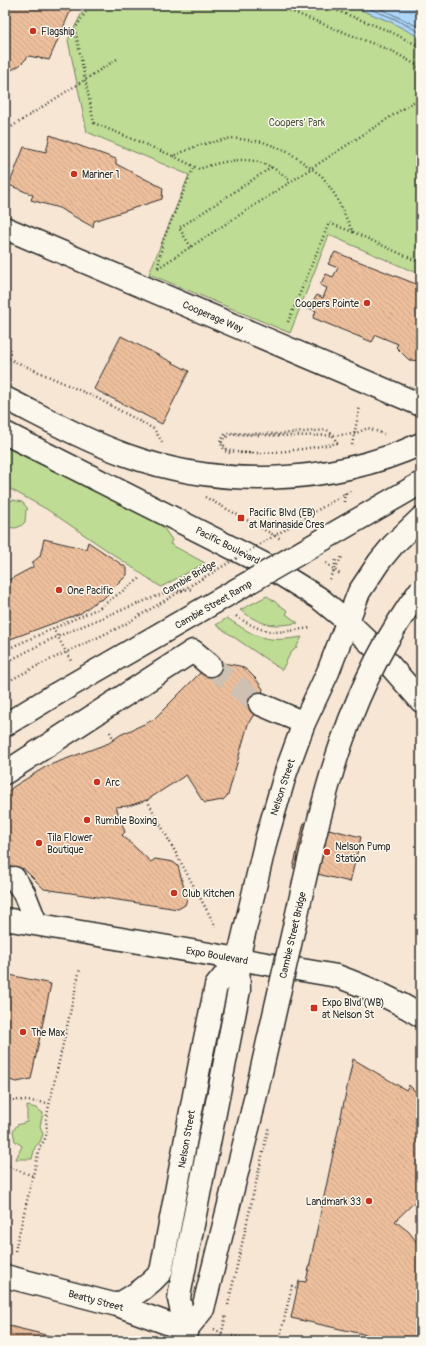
<svg xmlns="http://www.w3.org/2000/svg" width="426" height="1346" viewBox="0 0 426 1346" font-family="Pangolin,sans-serif">
<style>
.green{fill:#bedc94;stroke:#748460}
.water{fill:url(#water-ripples);stroke:#7891a5}
.lines{fill:none;stroke-linecap:round;stroke-linejoin:round}
.shore{stroke:#5f6f7d;stroke-width:1}
.building{fill:url(#building-back-hatch);stroke:#2b2b2b}
.minor-tunnel{stroke:#cec1b2;stroke-width:22;stroke-dasharray:22 11;stroke-linecap:butt}
.minor-casing{stroke:#2b2b2b;stroke-width:25}
.major-casing{stroke:#2b2b2b;stroke-width:25}
.path{stroke:#2b2b2b;stroke-width:2.5;stroke-dasharray:1 3;stroke-linecap:butt}
.minor{stroke:#fbf7ec;stroke-width:22}
.major{stroke:#fbf7ec;stroke-width:22}
.major-bridge-casing{stroke:#2b2b2b;stroke-width:25;stroke-linecap:butt}
.path-bridge{stroke:#2b2b2b;stroke-width:2.5;stroke-dasharray:1 3;stroke-linecap:butt}
.major-bridge{stroke:#fbf7ec;stroke-width:22}
.poi-dot{fill:#c8321e;stroke:#fbf7ec;stroke-width:1.5}
.labels{text-anchor:middle;stroke-width:3;stroke-linejoin:round;paint-order:stroke}
.poi-label{font-size:10px;fill:#2b2b2b;stroke:#fbf7ec;text-anchor:start}
.park-label{font-size:10px;fill:#505745;stroke:#fbf7ec}
.street-label{font-size:10px;fill:#2b2b2b;stroke:#fbf7ec}
</style>
<defs>
<pattern id="water-ripples" width="26" height="14" patternUnits="userSpaceOnUse"><rect width="26" height="14" fill="#acd5f7"/><path d="M2 4q2-2 4 0t4 0M15 11q2-2 4 0t4 0" fill="none" stroke="#94b7d4"/></pattern>
<pattern id="building-back-hatch" width="6" height="6" patternUnits="userSpaceOnUse"><rect width="6" height="6" fill="#edbf9c"/><path d="M-1 5l2 2M0 0l6 6M5-1l2 2" fill="none" stroke="#cba487"/></pattern>
</defs>
<rect width="100%" height="100%" fill="#f7e6d4"/>
<filter id="ink" filterUnits="userSpaceOnUse"><feTurbulence type="fractalNoise" baseFrequency=".025" numOctaves="2"/><feDisplacementMap in="SourceGraphic" scale="8" xChannelSelector="R" yChannelSelector="G"/><feConvolveMatrix kernelMatrix="1 2 1 2 8 2 1 2 1" color-interpolation-filters="sRGB"/></filter>
<g filter="url(#ink)">
<path class="green" d="M86,5h263l42,17 30,16v237l-92,-40 -39,98 -141,-59 40,-99 -102,-43 -19,-92z
M5,447l156,77 11,16 -2,4 35,19 -44,24 -113,-77 -43,-24z
M13,500l9,2 6,7 -2,1 -1,12c-6,7 -13,8 -20,2v-21z
M267,596l21,15 -2,3 12,9c-26,4 -36,3 -58,-13z
M227,618c30,20 38,25 75,19l-6,11 -6,6 -8,16 -66,-45z
M27,1106l9,2 7,5 -3,13 3,8 -3,8 -5,5 -3,12h-16l6,-13 -7,-5 -2,-10 4,-6 10,-3z"/>
<path class="water" d="M349,5h72v33l-30,-16z"/>
<g class="lines">
<path class="shore" d="M360,5l33,13 28,15
M373,5l48,23"/>
</g>
<path class="building" d="M5,5h68l-24,55 -20,-4 -9,9 -15,9z
M50,135l66,24v5l47,24 -1,11 -68,22 -1,6 -34,-19 -28,-8 2,-5 -24,-10 15,-38 22,5z
M335,252l86,34v75l-12,-1 -13,-13 2,-3 -22,-9 -4,7 -59,-24 3,-7 -7,-3 8,-13 6,3 4,-10 -7,-3 6,-11 7,3 5,-9 -10,-4z
M121,336l68,35 -27,53 -68,-35z
M44,539l42,10 2,-7 39,26v7l-24,24 -6,2 -16,12 -76,28v-59l28,-15v-5l7,-6z
M223,663l17,3 7,4 9,9 7,10 -3,15 -12,20 -20,71 -5,5 -18,3 -3,-3 -16,-25 -39,25 -19,6 -12,1 9,25 -3,3 29,27 4,-3 18,3 5,4 9,33 -2,6 -7,4 -134,-20 -21,-21 -9,10 -9,2v-85l8,-8 34,-21 62,-23 11,-8 33,-15 47,-47 10,-8z
M304,823l57,14 -11,45 -57,-14z
M5,974l46,10 -20,95 -14,3 -12,-3z
M353,1059l53,31 3,-5 12,12v99l-26,25 14,11 12,16v93h-27l-103,-23 8,-37 7,1z
M5,1325l49,12 -1,4h-48z"/>
<g class="lines">
<path class="minor-tunnel" d="M210,665l50,39"/>
<defs>
<path id="minor" d="M5,228l416,177
M260,704l44,19
M5,773l188,-122 17,14
M14,878l10,15 12,30
M5,1276l112,29 69,25
M117,1305c17,-9 31,-18 44,-33l39,-209 16,-77 22,-27
M186,1330l-7,-31 1,-8 59,-301 -1,-31 28,-119 20,-68 18,-49 24,-51 31,-80 20,-30 14,-17 28,-27"/>
<path id="major" d="M5,433l259,131 55,34 28,23 26,25 48,55
M5,725l51,-31
M5,919l332,57c30,11 57,23 84,40
M185,1341l1,-11 17,-21 49,-197"/>
</defs>
<use href="#minor" class="minor-casing"/>
<use href="#major" class="major-casing"/>
<path class="path" d="M90,5l-15,24 19,94 79,33 26,-11 33,-7 31,4 24,9 35,25 13,19 18,37 68,31
M275,5l119,47 27,16
M323,5l66,26 32,16
M5,131l112,-72
M173,156l26,13c21,-7 46,-14 68,-4 9,4 17,10 24,16
M191,247l-12,-19 93,-61
M158,267l5,-26 31,-75
M158,268l263,-171
M288,322l41,-99 24,9
M5,357l90,40 59,32 8,13
M352,445l8,-39
M230,453l-5,-2 -5,-9 6,-9 54,1 47,-4 5,4 5,9c-24,5 -90,16 -111,6l-4,-7 2,-4 7,-4 60,2 46,-1 17,-1 14,-6 16,6
M205,497l76,42
M344,502l1,-11
M326,563l15,12
M334,569l2,-10
M329,579l14,-24
M236,616c31,20 39,17 74,12
M53,628l18,33
M5,650l94,-42 43,-31
M5,663l40,-21 59,-25 61,-24 26,-4
M5,683l34,-18
M110,732l4,8
M147,800l69,127
M5,1099l44,4
M5,1165l28,11
M15,1251l25,-105c8,-8 7,-17 6,-27l34,-150
M214,1329l8,4
M232,1336l26,5
M220,1341l6,-26
M279,1341l13,-55 6,2"/>
<use href="#minor" class="minor"/>
<use href="#major" class="major"/>
<defs>
<path id="major-bridge" d="M5,398c40,20 79,42 121,57 94,34 203,30 295,-11
M56,694l365,-211
M252,1112c16,-69 32,-138 47,-207 26,-116 49,-218 122,-316"/>
</defs>
<use href="#major-bridge" class="major-bridge-casing"/>
<path class="path-bridge" d="M240,453h15
M39,665l83,-39 228,-135
M228,1305l41,-179"/>
<use href="#major-bridge" class="major-bridge"/>
</g>
</g>
<g class="poi-dot">
<circle cx="33" cy="31" r="4"/>
<circle cx="74" cy="174" r="4"/>
<circle cx="367" cy="303" r="4"/>
<rect x="237" y="514" width="8" height="8" rx="2"/>
<circle cx="59" cy="590" r="4"/>
<circle cx="97" cy="782" r="4"/>
<circle cx="87" cy="820" r="4"/>
<circle cx="39" cy="843" r="4"/>
<circle cx="327" cy="852" r="4"/>
<circle cx="174" cy="893" r="4"/>
<rect x="310" y="1004" width="8" height="8" rx="2"/>
<circle cx="23" cy="1032" r="4"/>
<circle cx="369" cy="1201" r="4"/>
</g>
<g class="labels">
<g class="poi-label">
<text x="41" y="35">Flagship</text>
<text x="82" y="178">Mariner 1</text>
<text x="359" y="307" text-anchor="end">Coopers Pointe</text>
<text x="249" y="516">Pacific Blvd (EB)<tspan x="249" dy="12">at Marinaside Cres</tspan></text>
<text x="67" y="594">One Pacific</text>
<text x="105" y="786">Arc</text>
<text x="95" y="824">Rumble Boxing</text>
<text x="47" y="841">Tila Flower<tspan x="47" dy="12">Boutique</tspan></text>
<text x="335" y="850">Nelson Pump<tspan x="335" dy="12">Station</tspan></text>
<text x="182" y="897">Club Kitchen</text>
<text x="322" y="1006">Expo Blvd (WB)<tspan x="322" dy="12">at Nelson St</tspan></text>
<text x="31" y="1036">The Max</text>
<text x="361" y="1205" text-anchor="end">Landmark 33</text>
</g>
<g class="park-label">
<text x="297" y="126">Coopers' Park</text>
</g>
<g class="street-label">
<text transform="translate(213 316) rotate(23)" y="4">Cooperage Way</text>
<text transform="translate(228 545) rotate(27)" y="4">Pacific Boulevard</text>
<text transform="translate(189 577) rotate(-30)" y="4">Cambie Bridge</text>
<text transform="translate(213 604) rotate(-30)" y="4">Cambie Street Ramp</text>
<text transform="translate(282 787) rotate(-72)" y="4">Nelson Street</text>
<text transform="translate(292 935) rotate(-77)" y="4">Cambie Street Bridge</text>
<text transform="translate(217 955) rotate(10)" y="4">Expo Boulevard</text>
<text transform="translate(186 1139) rotate(-80)" y="4">Nelson Street</text>
<text transform="translate(96 1300) rotate(15)" y="4">Beatty Street</text>
</g>
</g>
<rect width="426" height="1346" fill="none" stroke="#fbf7ec" stroke-width="20"/>
<rect x="10" y="10" width="406" height="1326" fill="none" stroke="#2b2b2b" stroke-width="1.5" filter="url(#ink)"/>
</svg>
